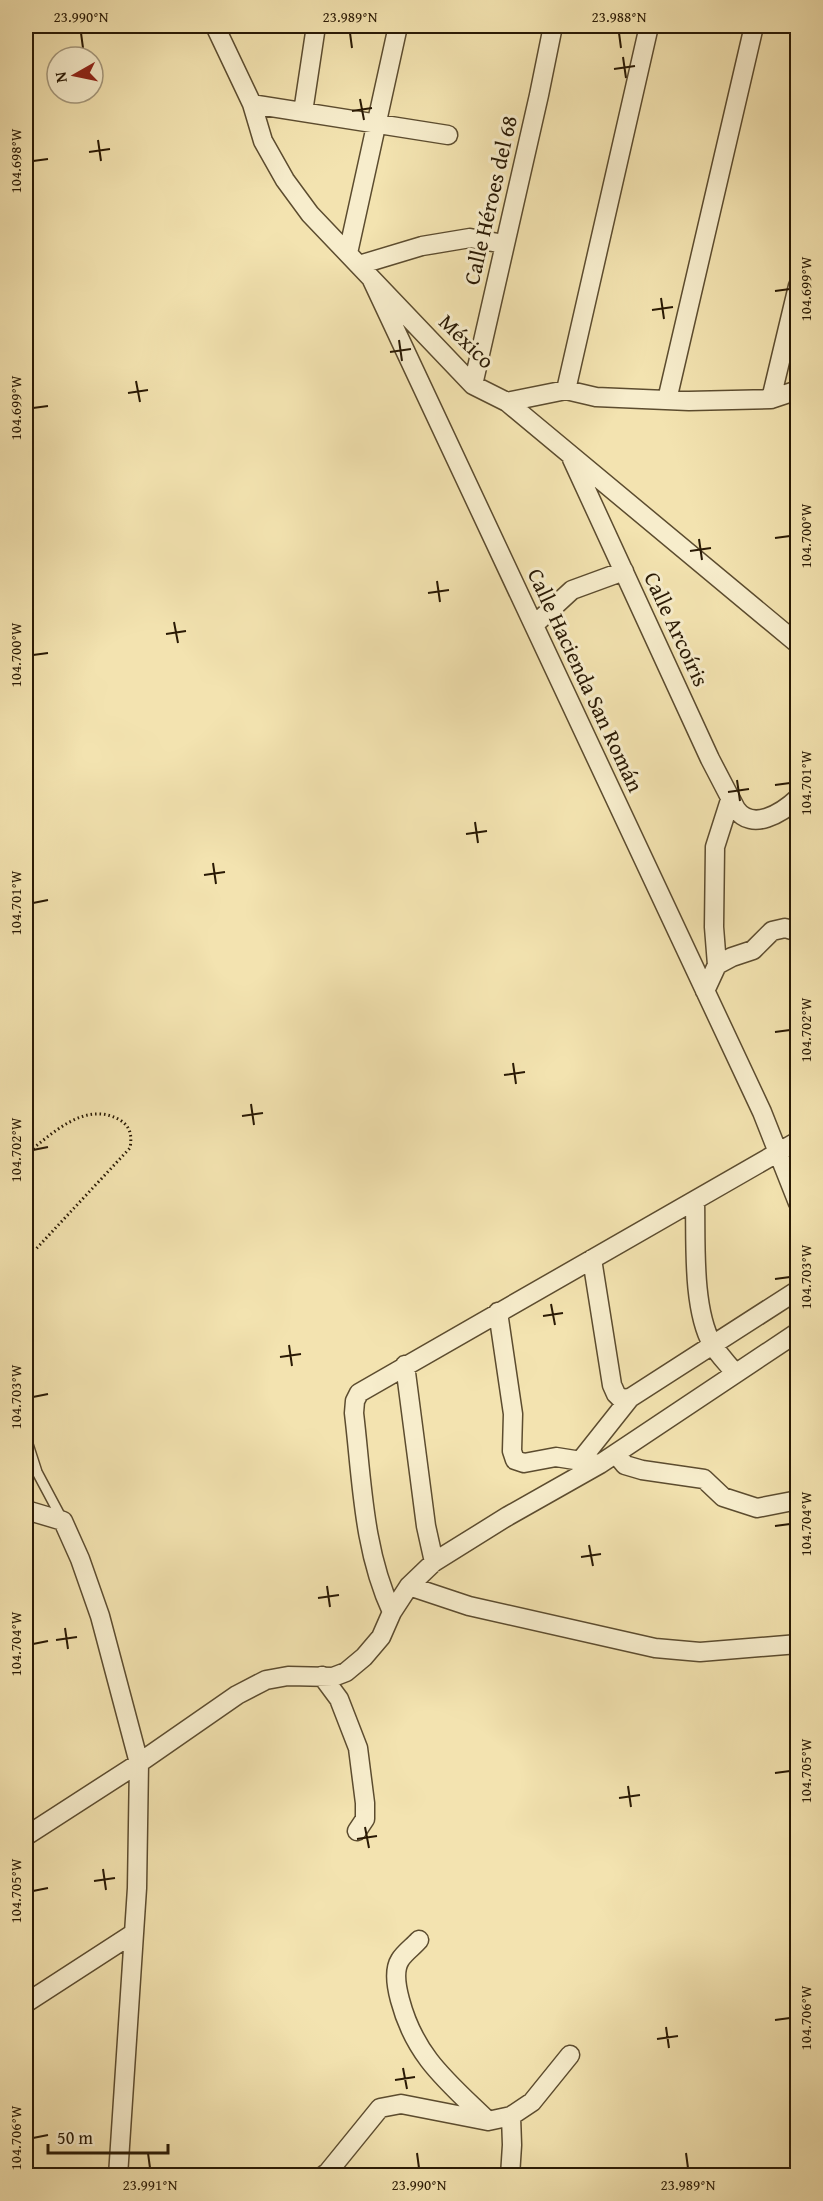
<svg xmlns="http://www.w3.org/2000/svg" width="823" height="2201" viewBox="0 0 823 2201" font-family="'Gentium Book Plus',serif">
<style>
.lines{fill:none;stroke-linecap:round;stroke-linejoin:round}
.service-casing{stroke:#5c4c2f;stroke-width:12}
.minor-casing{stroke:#5c4c2f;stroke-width:21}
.path{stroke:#291904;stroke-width:3;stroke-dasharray:1.5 3;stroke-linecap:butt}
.service{stroke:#f7edcc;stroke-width:9}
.minor{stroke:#f7edcc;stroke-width:18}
.ticks{fill:none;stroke:#291904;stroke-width:2}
.labels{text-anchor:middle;stroke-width:6;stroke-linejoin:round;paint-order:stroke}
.street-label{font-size:22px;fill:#291904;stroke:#f7edcc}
.neatline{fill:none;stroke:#291904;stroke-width:2}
.ticks-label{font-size:15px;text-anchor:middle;fill:#291904}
</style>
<rect width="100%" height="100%" fill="#f3e3b0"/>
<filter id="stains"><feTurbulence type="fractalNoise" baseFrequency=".00333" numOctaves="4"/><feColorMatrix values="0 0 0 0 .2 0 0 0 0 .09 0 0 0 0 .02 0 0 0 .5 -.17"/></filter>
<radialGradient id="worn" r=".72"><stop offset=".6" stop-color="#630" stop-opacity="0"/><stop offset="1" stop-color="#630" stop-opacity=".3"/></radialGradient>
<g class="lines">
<defs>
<path id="service" d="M26,1261l2,-4
M26,1438l11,34 25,47"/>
<path id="minor" d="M215,26l37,78 11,37 22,39 25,34 163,171 34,17 291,242
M252,104l196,31
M303,112l13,-86
M348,253l50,-227
M359,265l63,-19 48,-8 34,6
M372,280l390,832 36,91
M473,385l66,-290 14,-69
M566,390l83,-364
M771,399l27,-113
M667,400l87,-374
M507,402l59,-12 30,7 93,4 82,-2 27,-9
M572,459l138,300 26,50c16,23 46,4 62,-11
M534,625l38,-35 52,-19
M717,965l-3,-38 1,-80 15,-47
M705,991l12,-26 15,-8 21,-7 19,-19 13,-3 13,4
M695,1201c1,40 -3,107 17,143 6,10 16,20 23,29
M592,1259l20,126 4,9 5,5 9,-1 168,-108
M498,1312l15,102 -1,37 3,9 9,3 32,-6 44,7
M405,1365l21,161 8,36
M616,1454l9,11 17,5 62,9 19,18 34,11 41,-8
M580,1461l50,-63
M26,1510l37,11 17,38 20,57 39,147 -2,125 -19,288
M409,1586l60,20 186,42 45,4 98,-8
M392,1612c-29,-62 -30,-132 -38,-199l1,-12 4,-8 439,-252
M322,1676l17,23 19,49 7,55v16l-8,12
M26,1836l113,-73 98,-68 29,-15 22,-4 45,1 13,-5 18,-15 17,-20 11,-25 17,-26 25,-24 74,-46 92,-52 198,-132
M419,1940c-5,6 -15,13 -19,20 -7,11 -3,29 0,40 15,57 48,82 88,121
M26,2003l108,-70
M323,2176l5,-4 52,-64 21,-4 87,17 23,-5 21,-14 38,-47
M510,2176l2,-31 -1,-29"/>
</defs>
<use href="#service" class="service-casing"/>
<use href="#minor" class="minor-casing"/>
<path class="path" d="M26,1154c26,-20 59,-54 94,-34 11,7 12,16 10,28l-94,101"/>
<use href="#service" class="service"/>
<use href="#minor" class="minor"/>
</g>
<path class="ticks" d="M81,33l2,15M350,33l2,15M619,33l2,15M623,57l3,21M614,69l21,-3M360,99l4,21M352,111l20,-3M98,140l3,21M89,152l21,-3M33,161l15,-2M775,291l15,-2M661,298l3,21M652,310l21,-3M399,340l3,21M390,352l21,-3M136,381l4,21M128,393l20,-3M33,408l15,-2M775,538l15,-2M699,539l3,21M690,551l21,-3M437,581l3,21M428,593l21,-3M174,622l4,21M166,634l20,-3M33,655l15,-2M737,780l3,21M775,785l15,-2M728,792l21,-3M475,822l3,21M466,834l21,-3M213,863l3,21M204,875l21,-3M33,903l15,-3M775,1032l15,-2M513,1063l3,21M504,1075l21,-3M251,1104l3,21M242,1116l21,-3M33,1150l15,-3M775,1279l15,-2M551,1304l4,21M543,1316l20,-3M289,1345l3,21M280,1357l21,-3M33,1397l15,-3M775,1526l15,-2M589,1545l4,21M581,1557l20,-3M327,1586l3,21M318,1598l21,-3M65,1628l3,21M56,1640l21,-3M33,1644l15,-3M775,1773l15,-2M628,1786l3,21M619,1798l21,-3M365,1827l4,21M357,1839l20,-3M103,1869l3,21M94,1881l21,-3M33,1891l15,-3M775,2020l15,-2M666,2027l3,21M657,2039l21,-3M403,2068l4,21M395,2080l20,-3M33,2138l15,-3M148,2153l2,15M417,2153l2,15M686,2153l2,15"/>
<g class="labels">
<g class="street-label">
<text transform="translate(490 200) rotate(-77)" y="8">Calle Héroes del 68</text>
<text transform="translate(467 341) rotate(44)" y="8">México</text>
<text transform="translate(677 629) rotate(65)" y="8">Calle Arcoíris</text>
<text transform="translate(586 680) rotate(65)" y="8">Calle Hacienda San Román</text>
</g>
</g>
<rect width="823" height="2201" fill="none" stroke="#f3e3b0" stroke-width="66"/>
<g transform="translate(75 75) rotate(261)"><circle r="28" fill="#f7edcc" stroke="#a5987c" stroke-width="1.5"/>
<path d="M0-4.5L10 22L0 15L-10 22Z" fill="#8f2418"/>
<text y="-9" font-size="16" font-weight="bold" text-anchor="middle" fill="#291904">N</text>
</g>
<path d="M48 2144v9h120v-9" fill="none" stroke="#291904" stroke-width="3"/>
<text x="57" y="2144" font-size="18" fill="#291904" stroke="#f7edcc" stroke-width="4.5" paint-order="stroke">50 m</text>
<rect x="33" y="33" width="757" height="2135" class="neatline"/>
<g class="ticks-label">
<text x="81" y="22">23.990°N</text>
<text x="350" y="22">23.989°N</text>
<text x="619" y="22">23.988°N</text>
<text transform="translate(16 161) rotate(-90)" y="5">104.698°W</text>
<text transform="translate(806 289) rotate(-90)" y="5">104.699°W</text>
<text transform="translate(16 408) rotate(-90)" y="5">104.699°W</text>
<text transform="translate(806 536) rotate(-90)" y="5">104.700°W</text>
<text transform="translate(16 655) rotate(-90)" y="5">104.700°W</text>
<text transform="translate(806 783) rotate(-90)" y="5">104.701°W</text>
<text transform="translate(16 903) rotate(-90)" y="5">104.701°W</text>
<text transform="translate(806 1030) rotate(-90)" y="5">104.702°W</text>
<text transform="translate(16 1150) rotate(-90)" y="5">104.702°W</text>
<text transform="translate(806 1277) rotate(-90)" y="5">104.703°W</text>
<text transform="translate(16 1397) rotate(-90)" y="5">104.703°W</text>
<text transform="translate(806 1524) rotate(-90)" y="5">104.704°W</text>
<text transform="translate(16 1644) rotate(-90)" y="5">104.704°W</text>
<text transform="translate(806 1771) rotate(-90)" y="5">104.705°W</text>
<text transform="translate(16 1891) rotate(-90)" y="5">104.705°W</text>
<text transform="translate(806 2018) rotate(-90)" y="5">104.706°W</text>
<text transform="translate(16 2138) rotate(-90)" y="5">104.706°W</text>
<text x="150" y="2190">23.991°N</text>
<text x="419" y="2190">23.990°N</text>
<text x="688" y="2190">23.989°N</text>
</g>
<rect width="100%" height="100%" filter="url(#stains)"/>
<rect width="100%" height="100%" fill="url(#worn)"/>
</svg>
